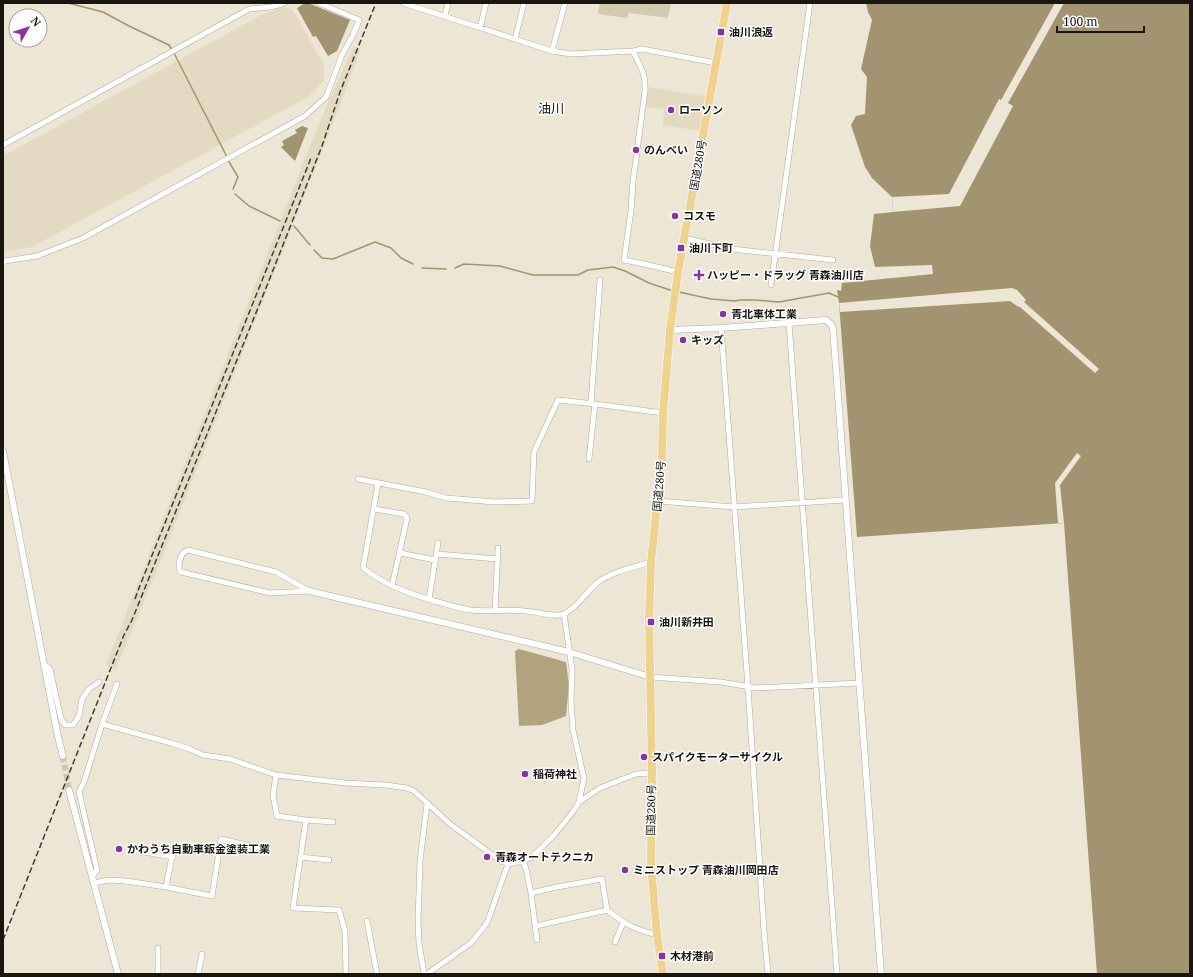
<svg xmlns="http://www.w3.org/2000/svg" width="1193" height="977" viewBox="0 0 1193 977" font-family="'Noto Serif','Noto Sans JP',serif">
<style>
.built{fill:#e4dac1}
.green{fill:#d5cab0}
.forest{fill:#b1a37f}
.water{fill:#a29471}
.pier{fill:#ede6d4}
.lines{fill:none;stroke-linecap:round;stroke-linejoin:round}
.stream{stroke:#a29471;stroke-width:1.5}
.tertiary-tunnel{stroke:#cdc7b7;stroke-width:6;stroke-dasharray:6 3;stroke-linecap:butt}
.minor-casing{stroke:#b1aa9a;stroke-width:6}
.tertiary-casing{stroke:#b1aa9a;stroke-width:7}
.trunk-casing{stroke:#fff;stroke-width:9}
.minor{stroke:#fff;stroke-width:5}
.tertiary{stroke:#fff;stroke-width:6}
.trunk{stroke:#eed390;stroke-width:8}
.rail{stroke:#403c34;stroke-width:1.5;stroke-dasharray:6 3;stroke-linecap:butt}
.poi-dot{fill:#8833a1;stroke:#fff;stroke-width:1.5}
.labels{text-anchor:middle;stroke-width:3;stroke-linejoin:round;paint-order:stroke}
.poi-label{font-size:11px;font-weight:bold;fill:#191610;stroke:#fff;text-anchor:start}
.street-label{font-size:11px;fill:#191610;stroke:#fff}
.quarter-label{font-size:13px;fill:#191610;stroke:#fff}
</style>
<rect width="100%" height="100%" fill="#ede6d4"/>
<path class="built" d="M285,7l8,3 31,55v16l-16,16 -276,150 -29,5v-96l262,-143z
M354,46l7,3 -20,54 -184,467 -41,99 -10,-4 203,-517 20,-48z
M647,87l58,9 -4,35 -38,-6 1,-16 -19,-2z"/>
<path class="green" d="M600,3h71l-3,15 -39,-5 -2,5 -29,-4z"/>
<path class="forest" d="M519,649l47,13 3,23 -3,31 -24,9 -23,1 -4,-75z"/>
<path class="water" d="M305,3h3l42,17 -13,31 -9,5 -12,-20 -3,1 -16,-29z
M866,3h324v971h-93l-33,-451 -207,14 -18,-234 -2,-13 4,1 1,-8 91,-9 -1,-9 -57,2 -5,-21 4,-32 19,-2 -1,-15 -20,-19 -7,-11 -14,-42 5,-9 9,-2 2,-37 -6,-8 11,-49 -4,-8z
M302,126l6,2 -13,33 -14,-14 3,-2 -2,-4 15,-8 -2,-3z"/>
<path class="pier" d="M1055,3h9l-56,100 5,3 -53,100 -67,6 -1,-15 57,-3 50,-95 2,1z
M1012,288l5,2 9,10 -2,2 75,67 -4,4 -75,-66 -3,-1 -7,-5 -170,11 -1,-9z
M1077,453l4,3 -21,29 4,38h-6l-3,-40z"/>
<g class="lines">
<path class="stream" d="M68,3l35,9 26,14 40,19 3,5
M174,53l53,104
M228,160l10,17 -5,12
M235,194l14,12 31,15
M294,226l16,19
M314,250l8,8 11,1 42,-17 16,6 10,10 12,6
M422,268l24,1
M455,268l9,-4 36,2 33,9h45l10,-5 25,-3 12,4 24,12 24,8
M679,292l32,7 24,2 5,-1h15l24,2 50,-9 9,4"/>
<path class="tertiary-tunnel" d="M63,756l6,34"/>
<defs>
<path id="minor" d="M403,3l149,48 19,3 62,-3 9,-2 74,14
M445,16l3,-13
M480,28l6,-25
M515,39l9,-36
M552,51l13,-48
M633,51c7,16 13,22 12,40l-12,90 -2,30 -7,49 20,4 34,8
M3,145l246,-136 22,-2 14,-4
M684,238l48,11 101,11
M3,263l2,-2 32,-5 46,-18 222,-122 21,-19 16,-42 11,-20 6,-15 -40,-17
M771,285l39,-282
M789,323l48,651
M721,328l27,359 16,244 4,43
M591,403l9,-123
M589,459l6,-55
M358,479l68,13 20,6 49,4 37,-1 2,-49 24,-52 37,4 68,9
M378,484l-15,84c22,17 45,25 71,33 12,3 24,7 36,9 18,2 37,-1 55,1 10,0 30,7 39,3 13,-6 22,-22 33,-31 13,-11 38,-16 54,-21
M658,501l76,6 111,-7
M374,509l30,5 3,4 -15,68
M188,550l88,22 33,19 -39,2 -89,-21 -2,-3c0,-8 1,-16 9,-19z
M400,553l35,7
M437,554l61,5
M429,599l9,-56
M495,611l3,-63
M45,665l5,4 11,50 4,6h8l6,-9 3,-17 7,-10 10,-7
M650,677l71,5 35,6 103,-5
M102,724l69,19 19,6 13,6 27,4 46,16 69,8 40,2 22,3 7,3 36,33 48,35 10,5 15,-3 9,-4 22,-22 18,-22 7,-11 5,-24 -11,-48 -2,-29 1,-32 -8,-55
M276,775l-3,20 4,21 29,4 27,2
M579,802l21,-14 36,-14 16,-1
M306,820l-13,88 46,2 6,21 1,43
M144,852l29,5
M300,857l29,3
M523,861l3,8 5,24 26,-6 45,-8 5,31c19,15 27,19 50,25
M92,877l5,-7 -18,-78 5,-10 18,-58 15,-40
M94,883l15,-3 17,1 40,6 46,9 9,-57 44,10
M166,887l8,-41
M531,893l6,47
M367,921l10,53
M536,926l71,-16
M615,942l8,-19
M158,974v-26
M198,974l4,-20
M424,974l-5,-31 -1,-23 2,-59 7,-57
M427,974l44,-31 16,-20 21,-59"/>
<path id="tertiary" d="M670,330l51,-2 105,-8 5,4 2,4 48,646
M3,451l55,286 5,19
M309,591l260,61 81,25
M69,790l49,184"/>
<path id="trunk" d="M663,974l-6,-39 -6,-70 1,-92 -3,-153 2,-58 11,-103 1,-46 7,-83 8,-58 49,-269"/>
</defs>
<use href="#minor" class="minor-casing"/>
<use href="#tertiary" class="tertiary-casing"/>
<use href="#trunk" class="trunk-casing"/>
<use href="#minor" class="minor"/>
<use href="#tertiary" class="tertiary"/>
<use href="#trunk" class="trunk"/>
<path class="rail" d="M135,599l4,-11 172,-430
M3,940l121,-305 8,-15 136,-337 54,-137 18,-54 36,-89"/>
</g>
<g class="poi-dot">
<rect x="717" y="28" width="8" height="8" rx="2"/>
<circle cx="671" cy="110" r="4"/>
<circle cx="636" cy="150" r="4"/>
<circle cx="675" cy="216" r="4"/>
<rect x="677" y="244" width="8" height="8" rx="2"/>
<path d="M697 269h4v4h4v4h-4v4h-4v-4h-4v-4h4z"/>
<circle cx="723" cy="314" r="4"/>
<circle cx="683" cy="340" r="4"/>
<rect x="647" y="618" width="8" height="8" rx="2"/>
<circle cx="644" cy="757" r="4"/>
<circle cx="525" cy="774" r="4"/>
<circle cx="119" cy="849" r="4"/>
<circle cx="487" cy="857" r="4"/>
<circle cx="625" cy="870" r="4"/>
<rect x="658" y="952" width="8" height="8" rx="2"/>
</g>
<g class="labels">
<g class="poi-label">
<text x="729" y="36">油川浪返</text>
<text x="679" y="114">ローソン</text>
<text x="644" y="154">のんべい</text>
<text x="683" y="220">コスモ</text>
<text x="689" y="252">油川下町</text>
<text x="707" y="279">ハッピー・ドラッグ 青森油川店</text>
<text x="731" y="318">青北車体工業</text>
<text x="691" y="344">キッズ</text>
<text x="659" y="626">油川新井田</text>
<text x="652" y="761">スパイクモーターサイクル</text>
<text x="533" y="778">稲荷神社</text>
<text x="127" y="853">かわうち自動車鈑金塗装工業</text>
<text x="495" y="861">青森オートテクニカ</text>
<text x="633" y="874">ミニストップ 青森油川岡田店</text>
<text x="670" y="960">木材港前</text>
</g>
<g class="street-label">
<text transform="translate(698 165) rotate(-80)" y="4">国道280号</text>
<text transform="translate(659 486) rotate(-85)" y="4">国道280号</text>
<text transform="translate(651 810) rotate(-89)" y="4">国道280号</text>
</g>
<g class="quarter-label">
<text x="551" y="113">油川</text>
</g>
</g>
<rect width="1193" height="977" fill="none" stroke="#191610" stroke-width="8"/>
<g transform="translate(28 28) rotate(51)"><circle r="19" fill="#ffffff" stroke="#a3a29f"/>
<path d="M0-3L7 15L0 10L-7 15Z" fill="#8833a1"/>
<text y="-6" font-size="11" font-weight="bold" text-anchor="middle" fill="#191610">N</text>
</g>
<path d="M1057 26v6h87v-6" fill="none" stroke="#191610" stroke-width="2"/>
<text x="1063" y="26" font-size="12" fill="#191610" stroke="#ffffff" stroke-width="3" paint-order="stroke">100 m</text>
</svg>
